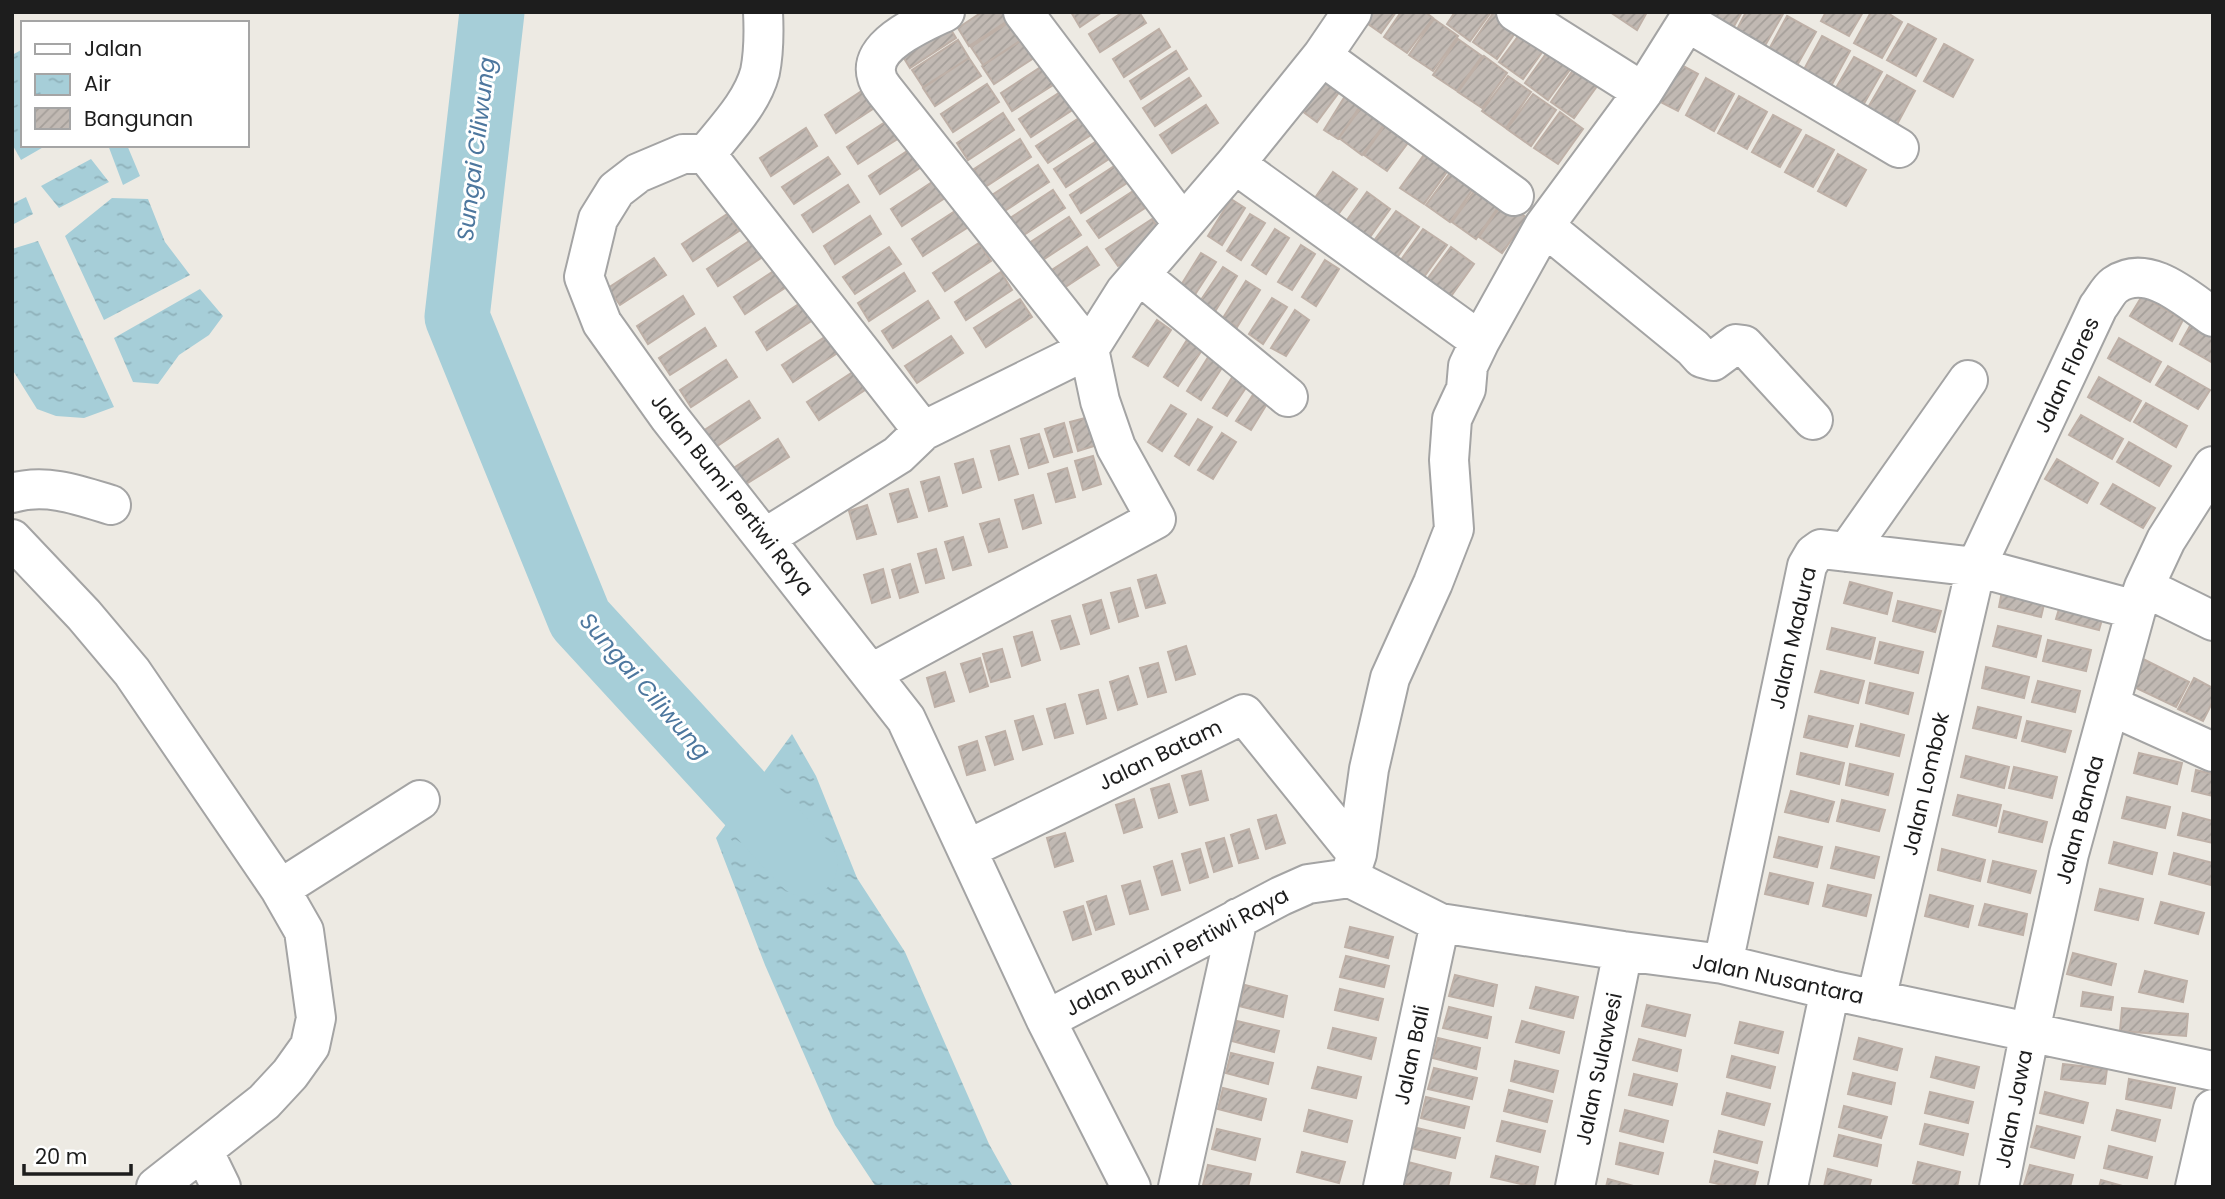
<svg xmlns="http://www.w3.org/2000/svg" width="2225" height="1199" viewBox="0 0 2225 1199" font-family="Poppins,sans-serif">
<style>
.water{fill:url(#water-ripples)}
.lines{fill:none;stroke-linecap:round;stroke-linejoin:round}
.river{stroke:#a6ced8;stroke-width:65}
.building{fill:url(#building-hatch);stroke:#beb0a7;stroke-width:2}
.minor-casing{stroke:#a4a4a4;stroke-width:42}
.minor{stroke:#fff;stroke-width:38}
.labels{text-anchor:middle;stroke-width:6;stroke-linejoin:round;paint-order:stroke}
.street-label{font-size:21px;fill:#1d1d1d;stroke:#fff}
.water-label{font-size:23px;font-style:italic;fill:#4d779e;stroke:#fff}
</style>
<defs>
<pattern id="water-ripples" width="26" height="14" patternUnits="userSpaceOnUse" patternTransform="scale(1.75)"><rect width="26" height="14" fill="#a6ced8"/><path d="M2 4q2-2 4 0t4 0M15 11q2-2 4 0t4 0" fill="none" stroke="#8eb0b9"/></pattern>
<pattern id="building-hatch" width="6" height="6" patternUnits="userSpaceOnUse" patternTransform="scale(1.75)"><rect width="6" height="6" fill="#c1b9b3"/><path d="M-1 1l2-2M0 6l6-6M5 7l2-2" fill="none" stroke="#a59f9a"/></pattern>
</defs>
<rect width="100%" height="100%" fill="#edeae3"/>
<path class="water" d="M23,49v96h24l-26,15 -9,-16v-89z
M108,145h19l13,31 -17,9z
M91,159l18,23 -50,26 -18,-22z
M26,197l7,17 -21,11v-21z
M112,198l36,1 17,43 25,33 -86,45 -39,-84z
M38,241l76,166 -30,11 -28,-2 -19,-7 -25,-40v-120z
M200,289l23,27 -14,19 -30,20 -21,29 -25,-2 -19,-44z
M792,734l24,42 41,102 48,74 84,192 24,43h-137l-41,-62 -70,-160 -49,-127z"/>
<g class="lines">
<path class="river" d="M492,12l-35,305 123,302 225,245"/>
</g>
<path class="building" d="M982,12h31l2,4 -46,30 -11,-18z
M1071,12h31l-22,15z
M1123,12h16l7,11 -46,29 -11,-18z
M1361,12h35l-15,21 -23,-16z
M1401,12h24l8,6 -26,35 -23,-16z
M1455,12h36l-21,29 -23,-17z
M1494,12h12l16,11 -25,36 -24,-17z
M1610,12h37l-10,18z
M1705,12h37l-17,30z
M1746,12l37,2 -21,37 -28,-16z
M1826,12h37l-14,24 -28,-15z
M1871,12h15l16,10 -20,36 -28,-15z
M1787,16l29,16 -21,37 -28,-16z
M1017,17l12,18 -46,30 -12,-18z
M1434,19l24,17 -25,35 -24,-16z
M945,20l11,18 -46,30 -11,-18z
M1908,24l28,15 -20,37 -29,-16z
M1525,27l23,17 -25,35 -24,-17z
M1159,29l11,18 -46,30 -11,-18z
M1028,36l12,18 -46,30 -12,-18z
M1822,36l28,15 -20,37 -28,-15z
M1458,39l24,17 -25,35 -24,-16z
M958,40l11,18 -46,29 -11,-17z
M1944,44l29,16 -20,37 -29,-16z
M1550,48l24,16 -26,36 -23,-17z
M1176,51l11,18 -46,30 -11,-18z
M1484,56l23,17 -25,35 -24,-16z
M1854,57l28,15 -21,37 -28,-16z
M969,58l12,18 -46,30 -12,-18z
M1670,59l28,15 -20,37 -29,-15z
M1047,63l11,19 -46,29 -11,-18z
M1576,66l24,16 -26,36 -23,-16z
M1319,70l24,17 -26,35 -23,-17z
M1887,75l28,16 -20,37 -29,-17z
M1508,76l23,16 -25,36 -24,-17z
M1189,78l12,18 -46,30 -12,-18z
M1706,78l28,16 -20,37 -28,-16z
M987,84l12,18 -46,30 -12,-18z
M871,85l11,18 -46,30 -11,-18z
M1065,89l12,18 -46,30 -12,-18z
M1347,93l15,10 -24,36 -14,-9z
M1533,94l23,16 -25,36 -24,-17z
M1739,96l28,16 -20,37 -29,-16z
M1365,102l23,17 -26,36 -23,-17z
M1206,105l12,18 -46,30 -12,-18z
M1560,112l23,17 -25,35 -24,-16z
M1003,113l11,17 -46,30 -11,-17z
M1773,115l28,15 -21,37 -28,-15z
M1082,116l12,17 -46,30 -12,-17z
M893,117l11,18 -46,29 -11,-17z
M1389,119l24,17 -26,35 -23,-16z
M806,128l11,18 -46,30 -11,-18z
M1806,135l28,15 -21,37 -28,-15z
M1020,139l11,18 -46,30 -11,-18z
M1100,139l12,18 -46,30 -12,-18z
M915,146l11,18 -46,30 -11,-18z
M1426,152l23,17 -25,35 -24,-16z
M1838,154l28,16 -20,36 -28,-15z
M828,157l12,17 -46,30 -12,-17z
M1038,165l11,17 -46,30 -11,-17z
M1116,165l11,18 -46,30 -11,-18z
M1452,170l23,16 -25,36 -24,-17z
M1333,172l24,17 -26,35 -23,-16z
M937,179l11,17 -46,30 -11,-17z
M848,185l11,17 -46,30 -11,-17z
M1478,186l23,17 -25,36 -24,-17z
M1053,190l12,18 -46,30 -12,-18z
M1133,191l12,17 -46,30 -12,-17z
M1367,192l23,17 -25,35 -23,-17z
M1231,199l14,9 -23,37 -14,-9z
M1504,201l23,17 -25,35 -23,-16z
M958,209l12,17 -47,30 -11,-17z
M1396,211l23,16 -26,36 -23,-17z
M727,214l12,17 -46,30 -11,-17z
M1250,214l15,9 -24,37 -14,-9z
M870,216l11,18 -46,30 -11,-18z
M1069,217l12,18 -46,30 -12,-18z
M1152,219l12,17 -46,30 -12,-17z
M1275,229l14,9 -23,36 -14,-9z
M1423,229l24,16 -26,36 -23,-17z
M752,239l12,17 -46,30 -11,-17z
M979,243l12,18 -46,30 -12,-18z
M1301,245l14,9 -23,36 -14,-8z
M889,247l12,17 -46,30 -12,-17z
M1087,247l12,18 -46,30 -12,-18z
M1451,247l23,17 -25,35 -24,-17z
M1201,253l15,9 -24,37 -14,-9z
M654,258l12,17 -46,30 -12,-17z
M1325,260l14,9 -23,37 -14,-9z
M780,267l11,17 -46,30 -11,-17z
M1223,267l14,9 -23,37 -15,-10z
M1001,272l11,18 -46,30 -11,-18z
M904,273l11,18 -46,30 -11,-18z
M1246,281l14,9 -23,37 -14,-9z
M683,296l11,18 -46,30 -11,-18z
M2142,296l41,24 -11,21 -42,-25z
M1272,298l15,9 -24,37 -14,-10z
M1020,299l12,18 -46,30 -12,-19z
M928,301l11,17 -46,30 -11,-17z
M802,302l11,18 -46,30 -11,-18z
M1295,310l14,10 -23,36 -15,-8z
M1157,320l14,10 -23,36 -15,-9z
M2191,324l22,12v27l-33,-19z
M705,328l11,18 -46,29 -11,-17z
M828,335l11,17 -46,30 -11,-17z
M951,336l12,17 -46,30 -12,-17z
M2119,338l42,24 -11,20 -42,-24z
M1187,340l15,10 -24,36 -14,-9z
M1210,354l15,9 -24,37 -14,-9z
M726,360l11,17 -46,30 -11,-17z
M2168,366l42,24 -12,19 -42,-24z
M1236,371l15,9 -24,36 -14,-8z
M853,372l12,18 -46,30 -12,-18z
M2099,377l42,24 -11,20 -42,-24z
M1260,384l13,10 -22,36 -15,-9z
M749,401l11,17 -46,30 -11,-17z
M2146,403l41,23 -11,21 -42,-25z
M1171,405l15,9 -24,37 -14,-9z
M2081,415l42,24 -11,20 -43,-24z
M1089,417l8,28 -19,6 -8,-29z
M1198,419l14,8 -23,38 -14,-9z
M1064,423l8,29 -18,5 -9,-28z
M1222,433l14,9 -23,37 -15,-9z
M1039,434l9,28 -19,6 -8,-29z
M778,439l11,18 -46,29 -11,-17z
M2129,442l42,24 -12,20 -42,-24z
M1009,446l9,28 -19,6 -8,-29z
M1093,456l8,28 -18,6 -8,-29z
M973,459l8,28 -18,6 -8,-29z
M2057,459l41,24 -11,20 -42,-24z
M1067,468l8,29 -19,5 -8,-28z
M939,477l8,29 -18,5 -8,-29z
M2113,484l42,24 -12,20 -42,-24z
M908,489l9,28 -19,5 -8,-28z
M1033,495l8,28 -18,6 -8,-29z
M867,505l9,29 -19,5 -8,-28z
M999,519l8,28 -18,5 -9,-28z
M963,537l8,28 -18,5 -8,-28z
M936,549l8,29 -18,5 -8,-29z
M910,564l8,28 -18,6 -8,-28z
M883,569l7,28 -18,6 -8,-28z
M1156,575l9,28 -19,5 -8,-28z
M1850,582l42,11 -5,21 -43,-11z
M2003,586l43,10 -5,21 -42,-10z
M1130,588l8,28 -19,6 -8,-29z
M2062,599l43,10 -6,21 -43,-11z
M1101,600l8,28 -18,6 -8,-29z
M1898,601l43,10 -6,21 -42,-11z
M1070,616l9,28 -18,5 -9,-28z
M1998,626l43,10 -5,21 -43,-11z
M1832,628l43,10 -5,21 -43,-10z
M1032,632l8,28 -18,6 -8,-29z
M2048,640l43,10 -5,21 -43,-10z
M1880,642l43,10 -5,21 -43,-10z
M1186,646l9,28 -19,6 -8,-28z
M1002,649l8,28 -19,5 -8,-28z
M980,658l8,28 -18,6 -9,-28z
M2143,659l46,23 -13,25 -46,-22z
M1158,663l8,29 -18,5 -8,-29z
M1986,667l43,10 -5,21 -42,-10z
M1821,671l43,10 -6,22 -43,-11z
M945,672l9,29 -19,6 -8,-29z
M1128,676l9,28 -19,6 -8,-28z
M2194,678l19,10v13l-10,20 -25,-12z
M2038,681l42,10 -5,21 -43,-10z
M1870,683l43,10 -5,21 -42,-11z
M1098,690l8,28 -19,6 -8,-29z
M1065,704l8,29 -18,5 -8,-29z
M1978,707l43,10 -5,21 -43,-10z
M1033,716l9,28 -19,6 -8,-29z
M1809,716l44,10 -6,21 -43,-10z
M2027,721l44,10 -6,21 -43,-11z
M1861,724l43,11 -5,21 -43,-10z
M1005,731l8,28 -18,6 -9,-28z
M977,741l8,29 -18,5 -8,-28z
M1801,753l43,10 -5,21 -42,-10z
M2139,753l43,10 -5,21 -43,-11z
M1966,756l43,11 -5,21 -43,-11z
M1850,764l43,10 -5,21 -42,-10z
M2014,767l43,10 -5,21 -43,-10z
M2196,770l17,4v22l-21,-5z
M1201,771l7,29 -18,5 -8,-29z
M1169,784l8,28 -18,6 -8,-29z
M1791,791l43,11 -6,20 -43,-10z
M1958,795l43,10 -5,21 -43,-11z
M2127,797l43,10 -5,21 -43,-10z
M1134,799l8,28 -18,6 -8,-28z
M1842,800l43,10 -6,21 -42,-10z
M2004,811l43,11 -5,20 -43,-10z
M2183,813l30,8v22l-35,-8z
M1276,815l9,28 -19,6 -8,-29z
M1249,829l9,29 -19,5 -8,-28z
M1065,833l8,28 -18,6 -8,-29z
M1779,837l43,10 -5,20 -43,-10z
M1224,838l8,28 -18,6 -8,-29z
M2114,842l43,11 -5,21 -43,-11z
M1836,847l43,10 -5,21 -43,-10z
M1200,849l8,28 -18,6 -8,-29z
M1942,849l43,11 -5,21 -42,-11z
M2174,853l39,10 -2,22 -42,-11z
M1172,861l8,29 -18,5 -8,-28z
M1993,861l43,10 -6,22 -42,-11z
M1770,873l43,10 -5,21 -43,-10z
M1140,881l8,28 -18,5 -8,-28z
M1828,885l43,10 -5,21 -43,-10z
M2100,889l43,10 -5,21 -43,-10z
M1930,895l43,11 -5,21 -43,-11z
M1106,896l8,28 -18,6 -9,-28z
M2161,902l43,11 -6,21 -43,-11z
M1985,904l42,10 -4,21 -44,-10z
M1083,906l8,28 -18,6 -9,-28z
M1350,927l43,10 -5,21 -43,-11z
M2073,953l43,11 -5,21 -44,-11z
M1346,956l43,10 -5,21 -44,-10z
M2145,971l42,10 -4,21 -44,-10z
M1455,975l42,10 -4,21 -44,-10z
M1245,985l42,11 -4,21 -44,-11z
M1536,987l42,10 -5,21 -43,-10z
M1340,989l43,10 -5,21 -43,-10z
M2083,992l30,5 -2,13 -30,-4z
M1647,1005l43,10 -5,21 -43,-10z
M1449,1007l42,10 -4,21 -44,-10z
M2122,1008l66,6 -2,22 -66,-5z
M1237,1021l42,10 -5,21 -42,-11z
M1522,1021l42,11 -5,21 -43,-11z
M1740,1022l43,10 -5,21 -43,-10z
M1333,1028l43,10 -5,21 -43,-11z
M1438,1038l42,10 -4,21 -43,-11z
M1859,1038l43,11 -5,21 -43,-11z
M1639,1039l42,11 -4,21 -44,-11z
M1231,1053l42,10 -5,21 -42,-11z
M1732,1056l43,11 -5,21 -43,-11z
M1936,1057l43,10 -5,21 -43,-11z
M1515,1061l43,10 -5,21 -42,-11z
M2063,1064l44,5 -2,15 -44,-5z
M1318,1067l43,10 -5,21 -44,-10z
M1434,1068l43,10 -5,21 -44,-10z
M1853,1073l42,10 -4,21 -43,-10z
M1634,1074l43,10 -5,21 -43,-10z
M2129,1079l46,9 -4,20 -45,-9z
M1223,1088l43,11 -5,21 -43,-11z
M1509,1090l43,11 -5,21 -43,-11z
M1930,1092l43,10 -5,21 -43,-10z
M2045,1092l43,11 -5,20 -43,-10z
M1727,1093l43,11 -6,21 -42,-11z
M1426,1097l43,10 -5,21 -43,-10z
M1844,1106l43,11 -6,21 -42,-11z
M1309,1110l43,11 -5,21 -43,-11z
M1625,1110l43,11 -5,21 -43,-11z
M2117,1110l43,10 -5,21 -43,-11z
M1502,1121l43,10 -5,21 -43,-11z
M1925,1124l43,10 -5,21 -43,-11z
M2037,1126l43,11 -6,21 -43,-11z
M1417,1128l43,10 -5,20 -44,-10z
M1217,1129l43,10 -5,21 -43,-11z
M1719,1131l43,11 -5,21 -43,-11z
M1839,1135l42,10 -4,21 -43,-10z
M1620,1143l43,10 -5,21 -42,-10z
M2109,1146l43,11 -5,21 -43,-10z
M1302,1152l43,10 -6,21 -42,-11z
M1496,1156l42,11 -4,20 -43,-10z
M1715,1161l43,11 -4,15h-23l-21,-5z
M1408,1162l43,11 -3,14h-31l-14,-4z
M1918,1162l42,10 -3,15h-29l-15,-4z
M1208,1165l43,9 -3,13 -45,-2z
M2030,1165l43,10 -3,12 -46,-2z
M1828,1169l43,11 -2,7h-45z
M1608,1179l29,8h-31z
M2101,1180l25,7h-27z"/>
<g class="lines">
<defs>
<path id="minor" d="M763,12c1,20 1,40 -3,60 -8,31 -35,58 -54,82h-23l-45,19 -22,17 -18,29 -14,58 18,46 67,94 237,302 140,301 85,167
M1023,12l160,212
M1516,12l127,80
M1322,56l192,140
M706,154l217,277
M1235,164l245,177
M1544,226l149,122 9,10 11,3 23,-17 8,1 69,75
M1140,275l148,122
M12,493c34,-10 67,2 99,12
M765,538l133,-83 25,-24 166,-82 36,-57 110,-128 87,-108 30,-44
M12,539l72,76 48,57 148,217 24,42 12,87 -6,28 -20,28 -26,28 -61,48 18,37
M1847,552l121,-172
M2144,587l69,34
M872,673l284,-154 -40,-72 -16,-46 -11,-52 -204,-258c-3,-4 -7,-9 -8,-14 -10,-32 47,-55 68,-65
M2111,706l102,46
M968,849l276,-135 113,140 -5,15
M1357,854l12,-85 21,-91 43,-95 21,-54 -5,-69 3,-41 14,-30 2,-23 12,-25 64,-115 99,-134 44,-70 212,126
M1350,878l90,45 183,28 100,13 107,26 383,81
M280,889l140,-89
M1723,964l84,-398 7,-12 7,-5 155,18 160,43
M1876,1000l100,-433 122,-260c5,-6 10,-17 17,-22 33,-23 72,14 98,32
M1046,1020l235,-124 27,-12 42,-6
M156,1187l47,-37
M1178,1187l60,-269
M1383,1187l57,-264
M1575,1187l48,-236
M1788,1187l42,-197
M1999,1187l31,-156 39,-177 67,-244 8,-23 22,-47 47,-74
M2195,1187l18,-78"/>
</defs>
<use href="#minor" class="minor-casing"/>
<use href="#minor" class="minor"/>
</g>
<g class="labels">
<g class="street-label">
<text transform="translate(2067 375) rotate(-65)" y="7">Jalan Flores</text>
<text transform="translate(732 495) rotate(52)" y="7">Jalan Bumi Pertiwi Raya</text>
<text transform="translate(1793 638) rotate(-77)" y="7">Jalan Madura</text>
<text transform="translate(1160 755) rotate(-26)" y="7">Jalan Batam</text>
<text transform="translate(1926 784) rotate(-77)" y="7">Jalan Lombok</text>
<text transform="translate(2080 820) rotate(-75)" y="7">Jalan Banda</text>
<text transform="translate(1177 952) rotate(-28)" y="7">Jalan Bumi Pertiwi Raya</text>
<text transform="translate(1778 979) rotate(12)" y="7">Jalan Nusantara</text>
<text transform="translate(1412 1055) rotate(-78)" y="7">Jalan Bali</text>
<text transform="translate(1599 1069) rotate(-78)" y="7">Jalan Sulawesi</text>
<text transform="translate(2014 1109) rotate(-79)" y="7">Jalan Jawa</text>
</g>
<g class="water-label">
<text transform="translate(476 149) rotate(-83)" y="8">Sungai Ciliwung</text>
<text transform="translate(645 686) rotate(49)" y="8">Sungai Ciliwung</text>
</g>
</g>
<rect width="2225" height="1199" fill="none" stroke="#1d1d1d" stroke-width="28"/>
<rect x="21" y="21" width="228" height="126" fill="#ffffff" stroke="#a5a5a5" stroke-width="2"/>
<rect x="35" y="44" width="35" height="10" fill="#ffffff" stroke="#a5a5a5" stroke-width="2"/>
<text x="84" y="56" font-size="21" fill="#1d1d1d">Jalan</text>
<rect x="35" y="74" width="35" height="21" fill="url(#water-ripples)" stroke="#a5a5a5" stroke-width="2"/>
<text x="84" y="91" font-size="21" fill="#1d1d1d">Air</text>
<rect x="35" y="108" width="35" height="21" fill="url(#building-hatch)" stroke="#a5a5a5" stroke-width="2"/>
<text x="84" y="126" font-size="21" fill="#1d1d1d">Bangunan</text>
<path d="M24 1164v10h107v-10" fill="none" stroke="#1d1d1d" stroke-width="3.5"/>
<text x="35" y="1164" font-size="21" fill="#1d1d1d" stroke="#ffffff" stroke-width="5" paint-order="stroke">20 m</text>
</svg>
